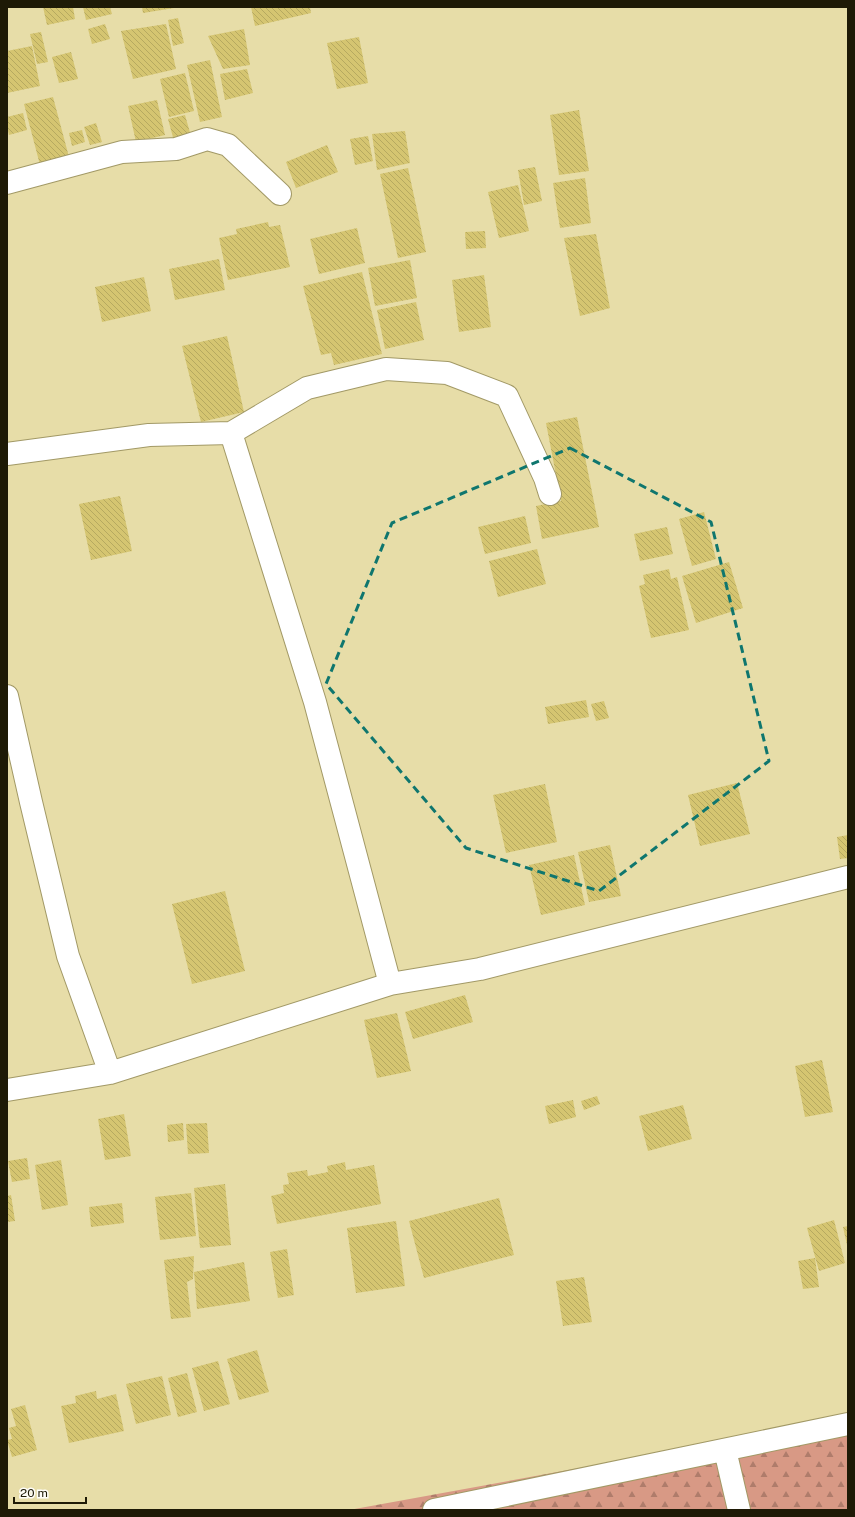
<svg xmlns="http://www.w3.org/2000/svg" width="855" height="1517" viewBox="0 0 855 1517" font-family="'Public Sans',sans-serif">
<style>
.forest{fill:url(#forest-firs)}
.building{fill:url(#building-back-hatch)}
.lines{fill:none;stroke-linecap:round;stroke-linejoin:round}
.minor-casing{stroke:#a29966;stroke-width:24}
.minor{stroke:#fff;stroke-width:22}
.marked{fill:none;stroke:#0f766e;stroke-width:3;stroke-dasharray:8 5;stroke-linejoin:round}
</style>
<defs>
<pattern id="forest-firs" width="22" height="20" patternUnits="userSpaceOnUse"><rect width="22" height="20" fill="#d89985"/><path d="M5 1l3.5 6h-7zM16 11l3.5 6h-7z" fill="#af7c6b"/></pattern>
<pattern id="building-back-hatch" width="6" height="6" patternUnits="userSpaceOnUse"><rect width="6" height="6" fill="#d5c571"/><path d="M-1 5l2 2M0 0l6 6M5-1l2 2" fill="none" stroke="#b6a960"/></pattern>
</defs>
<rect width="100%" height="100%" fill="#e7dda8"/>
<path class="forest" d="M848,1419v91h-499z"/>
<path class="building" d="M43,7h30l2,12 -28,6z
M83,7h27l2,7 -26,6z
M142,7h32v1l-31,5z
M251,7h59l1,6 -56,13z
M178,18l6,25 -11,3 -5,-26z
M105,24l5,15 -18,5 -4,-15z
M166,24l10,45 -43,10 -12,-48z
M244,29l6,36 -27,4 -15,-33z
M41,32l7,30 -11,2 -7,-30z
M359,37l9,46 -31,6 -10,-46z
M32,46l8,40 -33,7v-42z
M71,52l7,27 -19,4 -7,-26z
M210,60l12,57 -22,5 -13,-57z
M247,69l6,24 -28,7 -5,-26z
M185,73l9,38 -25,6 -9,-38z
M53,97l16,60 -29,8 -16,-61z
M157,100l8,35 -29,7 -8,-36z
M579,110l10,61 -30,4 -9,-60z
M23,113l4,17 -18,5 -2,-8v-10z
M185,115l6,21 -17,5 -6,-22z
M96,123l6,19 -12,3 -6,-18z
M82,130l3,12 -13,4 -3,-13z
M405,131l5,32 -33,7 -5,-36z
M368,136l5,25 -18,4 -5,-26z
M327,145l11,27 -42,16 -10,-26z
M535,167l7,34 -18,4 -6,-35z
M408,168l18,84 -28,6 -18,-84z
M585,178l6,45 -31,5 -7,-45z
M518,185l11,46 -30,7 -11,-46z
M268,222l1,5 11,-2 10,42 -62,13 -9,-42 18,-4 -1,-5z
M357,228l8,35 -46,11 -9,-35z
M485,231l1,17 -20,1 -1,-17z
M596,234l14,74 -30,8 -16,-78z
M219,259l6,31 -50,10 -6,-31z
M410,260l7,38 -42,8 -7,-38z
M362,272l20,82 -48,11 -3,-12 -10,2 -18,-69z
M484,275l7,52 -32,5 -7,-52z
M144,277l7,34 -49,11 -7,-35z
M416,302l8,38 -39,9 -8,-39z
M227,336l17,76 -43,10 -19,-76z
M577,417l22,110 -57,12 -6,-33 25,-5 -15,-78z
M120,496l12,55 -41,9 -12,-56z
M704,512l12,47 -24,7 -13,-47z
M525,516l6,27 -46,11 -7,-27z
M667,527l6,27 -33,7 -6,-27z
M537,549l9,35 -48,13 -9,-36z
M729,562l14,46 -47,15 -14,-47z
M669,569l2,10 6,-2 12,53 -38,8 -12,-52 6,-2 -2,-9z
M586,700l3,17 -41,7 -3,-17z
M604,701l5,17 -13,3 -5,-17z
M737,783l13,51 -50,12 -12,-51z
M545,784l12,58 -51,11 -13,-58z
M848,835v23l-8,1 -3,-22z
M610,845l11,51 -32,6 -11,-50z
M574,855l11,50 -44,10 -12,-50z
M225,891l20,80 -53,13 -20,-80z
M465,995l8,27 -60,17 -8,-27z
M397,1013l14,58 -34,7 -13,-58z
M822,1060l11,52 -28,5 -10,-51z
M597,1096l3,8 -16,6 -3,-9z
M573,1100l3,17 -27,7 -4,-18z
M683,1105l9,34 -44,12 -9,-35z
M124,1114l7,42 -26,4 -7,-41z
M183,1123l1,17 -16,2 -1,-17z
M207,1123l2,30 -21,1 -2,-30z
M27,1158l3,21 -18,3 -4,-21z
M61,1160l7,45 -26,5 -7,-45z
M345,1162l1,8 28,-5 7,39 -104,20 -6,-28 13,-3 -1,-8 6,-1 -2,-11 20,-3 1,6 20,-4 -1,-6z
M225,1184l6,61 -31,3 -6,-60z
M191,1193l5,43 -36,4 -5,-43z
M11,1195l4,26 -8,1v-26z
M499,1198l15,57 -90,23 -15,-57z
M122,1203l2,20 -33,4 -2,-20z
M834,1220l11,43 -26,8 -12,-43z
M396,1221l9,65 -49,7 -9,-65z
M848,1226v19h-1l-4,-18z
M287,1249l7,46 -16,3 -8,-46z
M194,1256l-1,23 -6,3 4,35 -20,2 -7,-59z
M815,1258l4,29 -16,2 -5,-28z
M244,1262l6,39 -53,8 -3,-37z
M584,1277l8,45 -29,4 -7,-45z
M257,1350l12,42 -30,8 -12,-41z
M218,1361l12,43 -26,7 -12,-43z
M187,1373l10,39 -19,5 -10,-39z
M162,1376l9,39 -35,9 -10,-40z
M96,1391l1,8 19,-5 8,37 -55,12 -8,-37 15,-3 -1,-7z
M25,1405l12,45 -25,7 -5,-17 5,-1 -3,-11 7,-2 -5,-17z"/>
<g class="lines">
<defs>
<path id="minor" d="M7,183l115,-31 54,-3 31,-10 21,6 52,49
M231,433l84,269 75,282
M7,454l142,-19 82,-2 76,-45 79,-19 61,4 60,23 38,82 5,16
M7,696l24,106 37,154 42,117
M7,1090l103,-17 280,-89 90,-15 368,-92
M725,1450l14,60
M434,1510l414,-86"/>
</defs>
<use href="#minor" class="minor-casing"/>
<use href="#minor" class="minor"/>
</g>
<path class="marked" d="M570,448l141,74 58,239 -170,130 -133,-43 -140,-164 66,-161z"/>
<rect width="855" height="1517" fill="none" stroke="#1e1a06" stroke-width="16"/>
<path d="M14 1497v6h72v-6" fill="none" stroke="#1e1a06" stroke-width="2"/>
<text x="20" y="1497" font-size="12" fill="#1e1a06" stroke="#fefdf8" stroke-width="3" paint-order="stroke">20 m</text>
</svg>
